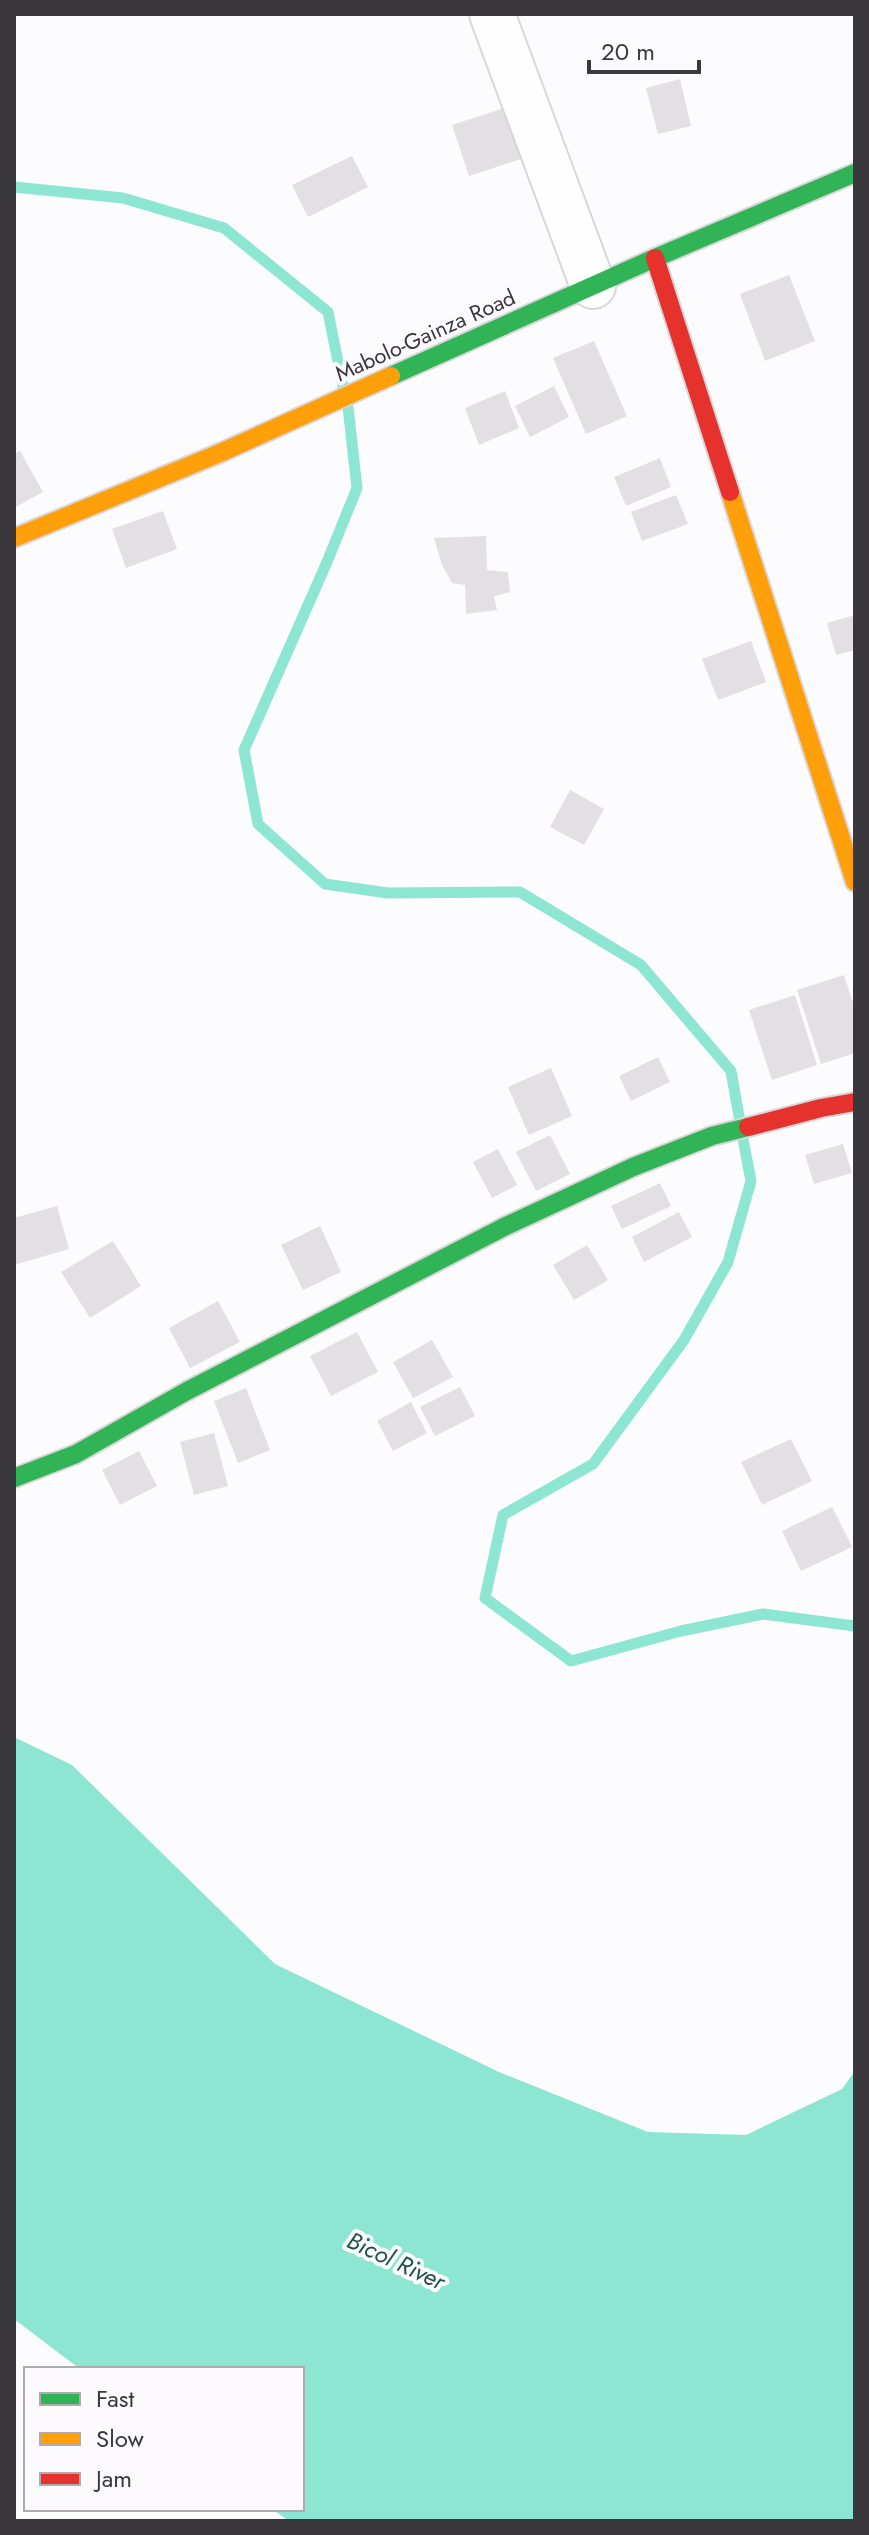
<svg xmlns="http://www.w3.org/2000/svg" width="869" height="2535" viewBox="0 0 869 2535" font-family="Jost,sans-serif">
<style>
.water{fill:#8ce6d2}
.lines{fill:none;stroke-linecap:round;stroke-linejoin:round}
.stream{stroke:#8ce6d2;stroke-width:11}
.building{fill:#e2e0e3}
.street-casing{stroke:#d8d6d9;stroke-width:48}
.fast-casing{stroke:#d8d6d9;stroke-width:22}
.slow-casing{stroke:#d8d6d9;stroke-width:22}
.jam-casing{stroke:#d8d6d9;stroke-width:22}
.street{stroke:#fffeff;stroke-width:44}
.fast{stroke:#30b455;stroke-width:18}
.slow{stroke:#ff9f0a;stroke-width:18}
.jam{stroke:#e5322d;stroke-width:18}
.labels{text-anchor:middle;stroke-width:8;stroke-linejoin:round;paint-order:stroke}
.street-label{font-size:22px;fill:#3b383d;stroke:#fdfafe}
.water-label{font-size:24px;font-style:italic;fill:#1c5347;stroke:#fdfafe}
</style>
<rect width="100%" height="100%" fill="#fcfbfd"/>
<path class="water" d="M14,1737l58,28 203,199 224,108 149,60 98,3 96,-46 13,-18v448l-3,2h-563l-17,-12h30v-140h-222l-66,-50z"/>
<g class="lines">
<path class="stream" d="M14,187l109,11 101,30 104,84 15,75
M348,407l9,81 -30,74 -83,188 14,74 67,60 63,9 132,-1 121,73 90,106 9,51
M743,1139l8,42 -23,81 -44,78 -91,124 -90,51 -18,83 86,63 110,-30 82,-17 92,12"/>
</g>
<path class="building" d="M680,79l11,47 -33,8 -12,-46z
M507,107l17,51 -55,18 -17,-51z
M352,156l16,31 -60,30 -16,-32z
M789,275l26,66 -50,20 -25,-67z
M594,341l33,75 -41,18 -33,-76z
M554,386l15,31 -39,20 -15,-31z
M505,391l14,37 -40,17 -14,-37z
M20,451l23,41 -29,16v-54z
M660,458l11,29 -45,19 -12,-29z
M676,495l12,29 -46,17 -11,-29z
M163,511l14,38 -51,19 -14,-39z
M486,536l1,34 21,2 2,20 -16,4 3,14 -31,4 -1,-29 -13,-2 -10,-18 -8,-27z
M855,615v35l-19,5 -9,-32z
M751,641l15,41 -48,18 -16,-41z
M570,790l34,19 -20,36 -34,-18z
M844,975l11,34v44l-34,11 -24,-74z
M795,995l22,70 -45,15 -23,-70z
M658,1057l12,25 -39,19 -12,-25z
M551,1068l21,48 -43,19 -21,-48z
M550,1135l20,39 -34,17 -20,-39z
M843,1144l9,29 -38,11 -9,-29z
M498,1149l19,36 -25,13 -19,-36z
M660,1183l11,23 -49,23 -11,-23z
M57,1206l12,43 -55,16v-47z
M679,1212l13,25 -48,25 -12,-25z
M320,1226l21,46 -38,18 -22,-45z
M113,1241l28,45 -51,32 -29,-46z
M587,1245l21,35 -34,20 -21,-35z
M218,1301l22,41 -50,26 -21,-40z
M357,1332l21,40 -47,24 -21,-40z
M432,1340l21,37 -40,21 -20,-36z
M460,1387l15,29 -40,20 -15,-29z
M246,1388l24,62 -32,13 -24,-62z
M411,1402l16,31 -34,18 -16,-30z
M214,1433l14,53 -34,9 -14,-53z
M791,1439l21,42 -50,24 -21,-43z
M139,1451l18,35 -37,19 -18,-35z
M832,1507l20,40 -51,24 -19,-40z"/>
<g class="lines">
<defs>
<path id="street" d="M492,14l101,272"/>
<path id="fast" d="M391,376l264,-118 200,-85
M14,1478l62,-24 111,-63 317,-164 129,-60 79,-31 36,-9"/>
<path id="slow" d="M730,492l125,390
M14,538l206,-85 171,-77"/>
<path id="jam" d="M655,258l75,234
M748,1127l73,-19 34,-6"/>
</defs>
<use href="#street" class="street-casing"/>
<use href="#fast" class="fast-casing"/>
<use href="#slow" class="slow-casing"/>
<use href="#jam" class="jam-casing"/>
<use href="#street" class="street"/>
<use href="#fast" class="fast"/>
<use href="#slow" class="slow"/>
<use href="#jam" class="jam"/>
</g>
<g class="labels">
<g class="street-label">
<text transform="translate(425 335) rotate(-24)" y="8">Mabolo-Gainza Road</text>
</g>
<g class="water-label">
<text transform="translate(396 2261) rotate(25)" y="8">Bicol River</text>
</g>
</g>
<rect width="869" height="2535" fill="none" stroke="#3b383d" stroke-width="32"/>
<rect x="24" y="2367" width="280" height="144" fill="#fdfafe" stroke="#afacb1" stroke-width="2"/>
<rect x="40" y="2393" width="40" height="12" fill="#30b455" stroke="#afacb1" stroke-width="2"/>
<text x="96" y="2407" font-size="24" fill="#3b383d">Fast</text>
<rect x="40" y="2433" width="40" height="12" fill="#ff9f0a" stroke="#afacb1" stroke-width="2"/>
<text x="96" y="2447" font-size="24" fill="#3b383d">Slow</text>
<rect x="40" y="2473" width="40" height="12" fill="#e5322d" stroke="#afacb1" stroke-width="2"/>
<text x="96" y="2487" font-size="24" fill="#3b383d">Jam</text>
<path d="M589 60v12h110v-12" fill="none" stroke="#3b383d" stroke-width="4"/>
<text x="601" y="60" font-size="24" fill="#3b383d" stroke="#fdfafe" stroke-width="6" paint-order="stroke">20 m</text>
</svg>
